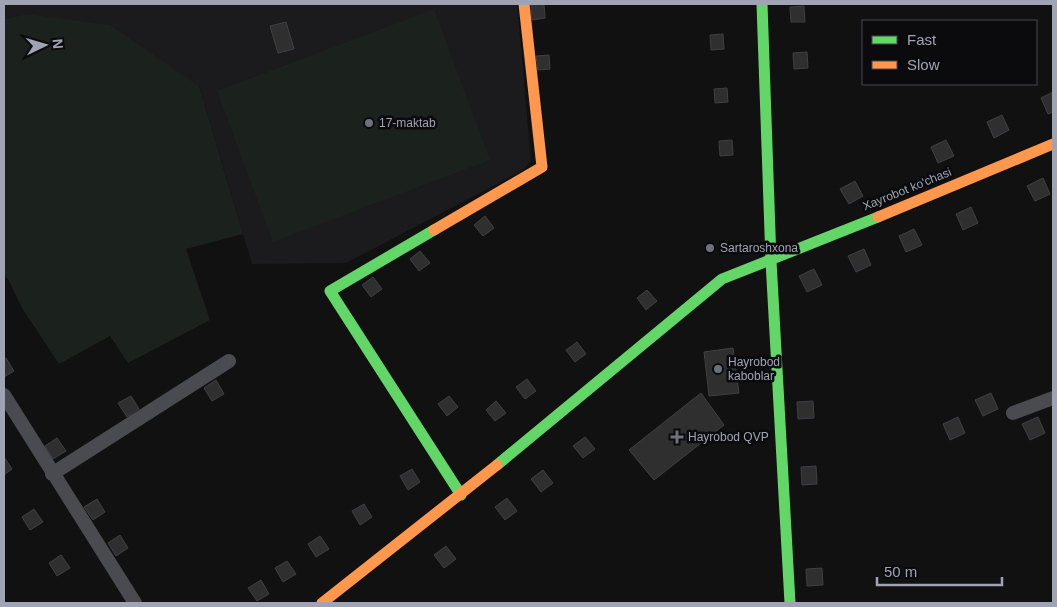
<svg xmlns="http://www.w3.org/2000/svg" width="1057" height="607" viewBox="0 0 1057 607" font-family="Arial,sans-serif">
<style>
.built{fill:#1b1b1d}
.green{fill:#1b211c}
.building{fill:#2f2f30;stroke:#404045}
.lines{fill:none;stroke-linecap:round;stroke-linejoin:round}
.street{stroke:#4a4b51;stroke-width:14}
.fast{stroke:#63d668;stroke-width:11}
.slow{stroke:#ff974d;stroke-width:11}
.poi-dot{fill:#6e707a;stroke:#0b0b0d;stroke-width:2}
.labels{text-anchor:middle;stroke-width:5;stroke-linejoin:round;paint-order:stroke}
.poi-label{font-size:12px;fill:#a0a3b3;stroke:#0b0b0d;text-anchor:start}
.street-label{font-size:12px;fill:#a0a3b3;stroke:#0b0b0d}
</style>
<rect width="100%" height="100%" fill="#111"/>
<path class="built" d="M4,4h513l14,157 -9,10 -176,92 -94,1 -53,-178 -172,-72 -23,5z"/>
<path class="green" d="M434,9l56,151 -217,82 -56,-151z
M27,14l83,11 89,61 44,148 -57,15 24,71 -82,43 -18,-27 -51,28 -37,-56 -14,-29 -4,-3v-257z"/>
<path class="building" d="M544,4l1,14 -13,2 -1,-15z
M804,6l1,16h-14l-1,-15z
M286,22l8,27 -16,4 -8,-27z
M723,34l1,15 -13,1 -1,-15z
M807,52l1,16 -14,1 -1,-16z
M549,55l1,14 -12,1 -2,-14z
M727,88l1,14 -13,1 -1,-14z
M1053,92v20l-5,2 -7,-16z
M1002,115l7,15 -15,8 -7,-16z
M732,140l1,15 -13,1 -1,-15z
M946,140l8,16 -16,7 -7,-16z
M1043,178l7,16 -15,7 -8,-15z
M855,181l8,15 -14,8 -9,-15z
M971,207l7,16 -15,7 -7,-16z
M485,216l9,12 -11,8 -9,-11z
M914,229l8,16 -16,7 -7,-16z
M864,249l7,16 -15,7 -8,-16z
M420,251l10,12 -11,8 -9,-12z
M814,269l8,16 -15,7 -8,-16z
M373,277l9,12 -11,8 -9,-12z
M647,290l10,11 -11,9 -9,-12z
M577,342l9,12 -11,8 -9,-12z
M733,348l6,45 -30,3 -5,-44z
M6,358l8,13 -10,6v-18z
M527,379l9,12 -11,8 -9,-12z
M216,380l8,14 -12,7 -8,-13z
M701,393l23,32 -70,55 -25,-30z
M991,393l7,16 -15,7 -8,-16z
M131,396l8,13 -12,8 -9,-14z
M449,396l9,11 -11,9 -9,-12z
M496,401l10,12 -11,8 -9,-11z
M813,401l1,17 -16,1 -1,-17z
M958,417l7,16 -15,7 -7,-16z
M1038,417l7,16 -15,7 -8,-16z
M585,437l10,12 -12,9 -10,-12z
M57,438l9,13 -13,8 -8,-13z
M4,457l8,12 -8,6z
M816,466l1,18 -15,1 -1,-18z
M412,469l8,13 -12,8 -8,-14z
M543,470l10,13 -12,9 -10,-13z
M507,498l10,13 -12,9 -10,-13z
M97,499l8,13 -12,8 -9,-13z
M364,504l8,13 -12,8 -8,-14z
M34,509l9,13 -13,8 -8,-13z
M120,535l8,13 -12,8 -8,-13z
M320,536l9,13 -13,8 -8,-13z
M446,546l10,13 -12,9 -10,-13z
M61,555l9,13 -13,8 -8,-13z
M287,561l9,13 -13,8 -8,-14z
M822,568l1,17 -16,1 -1,-17z
M261,580l8,14 -12,7 -9,-13z"/>
<g class="lines">
<path class="street" d="M4,395l131,208
M1013,413l40,-15
M52,474l177,-113"/>
<path class="fast" d="M762,4l9,257 19,342
M434,230l-104,61 131,204
M497,465l225,-186 156,-62"/>
<path class="slow" d="M878,217l175,-73
M434,230l108,-63 -18,-163
M322,603l175,-138"/>
</g>
<g class="poi-dot">
<circle cx="369" cy="123" r="5"/>
<circle cx="710" cy="248" r="5"/>
<circle cx="718" cy="369" r="5"/>
<path d="M674.5 429.5h5v5h5v5h-5v5h-5v-5h-5v-5h5z"/>
</g>
<g class="labels">
<g class="poi-label">
<text x="379" y="127">17-maktab</text>
<text x="720" y="252">Sartaroshxona</text>
<text x="728" y="366">Hayrobod<tspan x="728" dy="14">kaboblar</tspan></text>
<text x="688" y="441">Hayrobod QVP</text>
</g>
<g class="street-label">
<text transform="translate(907 189) rotate(-22)" y="4">Xayrobot ko'chasi</text>
</g>
</g>
<rect width="1057" height="607" fill="none" stroke="#a0a3b3" stroke-width="10"/>
<rect x="862" y="20" width="175" height="65" fill="#0b0b0d" stroke="#47484f"/>
<rect x="872" y="36" width="25" height="8" fill="#63d668" stroke="#47484f"/>
<text x="907" y="45" font-size="15" fill="#a0a3b3">Fast</text>
<rect x="872" y="61" width="25" height="8" fill="#ff974d" stroke="#47484f"/>
<text x="907" y="70" font-size="15" fill="#a0a3b3">Slow</text>
<g transform="translate(45 45) rotate(85)" stroke="#0b0b0d" stroke-width="4" paint-order="stroke">
<path d="M0-4L9 19L0 12L-9 19Z" fill="#a0a3b3"/>
<text y="-8" font-size="14" font-weight="bold" text-anchor="middle" fill="#a0a3b3">N</text>
</g>
<path d="M877 577v8h125v-8" fill="none" stroke="#a0a3b3" stroke-width="2.5"/>
<text x="884" y="577" font-size="15" fill="#a0a3b3" stroke="#0b0b0d" stroke-width="4" paint-order="stroke">50 m</text>
</svg>
